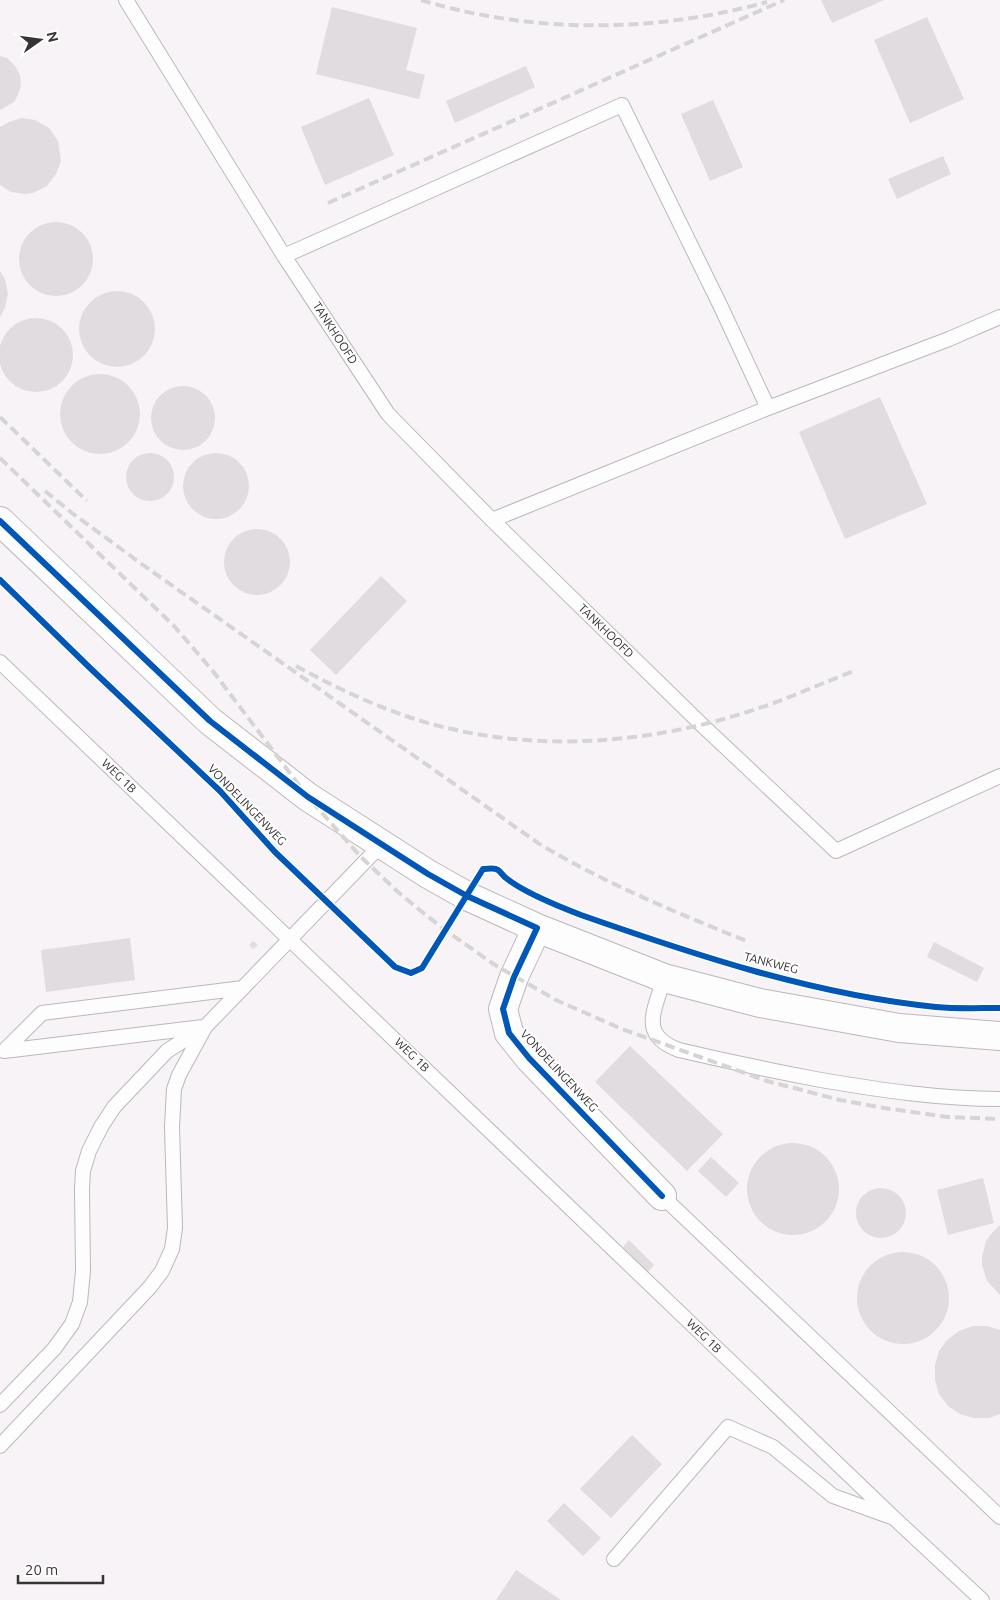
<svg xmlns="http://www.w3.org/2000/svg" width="1000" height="1600" viewBox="0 0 1000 1600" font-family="Ubuntu,sans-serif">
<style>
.building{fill:#e0dcdf}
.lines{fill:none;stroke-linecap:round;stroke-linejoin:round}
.lane-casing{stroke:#bbb8ba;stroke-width:16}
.street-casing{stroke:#bbb8ba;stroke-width:30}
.lane{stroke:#fefdfe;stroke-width:14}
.street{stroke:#fefdfe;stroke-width:28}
.rail{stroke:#d6d5d6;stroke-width:4;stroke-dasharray:10 5;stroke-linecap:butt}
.cycleway-casing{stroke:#fff;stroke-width:9}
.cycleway{stroke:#0057b8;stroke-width:6}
.labels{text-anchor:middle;stroke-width:4;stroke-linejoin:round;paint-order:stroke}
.street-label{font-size:12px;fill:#373436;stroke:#fff}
</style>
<rect width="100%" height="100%" fill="#f8f3f6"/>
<path class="building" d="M821,0h63l-52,23z
M332,7l85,21 -11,42 19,5 -6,24 -103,-25z
M927,17l37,82 -54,24 -36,-83z
M0,56l7,2 8,8 5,9 1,11 -4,11 -3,5 -14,8z
M526,66l9,21 -80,36 -9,-22z
M369,98l25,57 -69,30 -24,-58z
M713,100l30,67 -33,14 -29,-67z
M22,118l13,2 14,8 9,13 3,20 -5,13 -9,12 -14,7 -8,1 -14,-2 -11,-7v-58l9,-5z
M943,156l8,18 -54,25 -9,-20z
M19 259a37 37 0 1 1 74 0a37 37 0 1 1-74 0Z
M0,271l5,8 3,15 -3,14 -5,9z
M79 329a38 38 0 1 1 76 0a38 38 0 1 1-76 0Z
M-1 355a37 37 0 1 1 74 0a37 37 0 1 1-74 0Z
M60 414a40 40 0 1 1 80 0a40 40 0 1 1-80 0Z
M151 418a32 32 0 1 1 64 0a32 32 0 1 1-64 0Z
M880,397l47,107 -82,35 -46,-107z
M126 477a24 24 0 1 1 48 0a24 24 0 1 1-48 0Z
M183 486a33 33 0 1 1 66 0a33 33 0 1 1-66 0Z
M224 562a33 33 0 1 1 66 0a33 33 0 1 1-66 0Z
M381,576l26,25 -71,74 -26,-25z
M130,938l5,42 -89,12 -5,-42z
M253,941l5,4 -5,4 -4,-4z
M934,942l50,26 -7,14 -50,-25z
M630,1046l93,88 -36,37 -92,-89z
M747 1189a46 46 0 1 1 92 0a46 46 0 1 1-92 0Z
M711,1157l28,26 -13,14 -28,-26z
M983,1178l11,45 -46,12 -11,-45z
M856 1213a25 25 0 1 1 50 0a25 25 0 1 1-50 0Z
M1000,1225v70l-13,-14 -5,-16v-8l4,-16 5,-7z
M629,1240l25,25 -6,7 -25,-25z
M857 1298a46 46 0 1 1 92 0a46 46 0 1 1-92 0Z
M973,1326h14l13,4v84l-11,4h-15l-14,-4 -12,-8 -9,-12 -4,-14v-15l4,-14 8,-11 12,-9z
M632,1435l30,29 -51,54 -31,-29z
M564,1503l37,35 -18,18 -36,-35z
M516,1570l45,30h-65z"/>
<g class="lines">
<defs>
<path id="lane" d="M126,0l158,256 338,-151 99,202 47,101
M284,256l104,158 104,106 210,205 134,126 164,-75
M492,520l276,-112 181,-69 51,-22
M0,662l894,856
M664,978c-9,32 -26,57 15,72 47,11 94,21 142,30 59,10 119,19 179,19
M4,1051l38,-38 201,-25
M4,1051l199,-24
M662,1196l338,321
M0,1405l54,-56 18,-25 8,-22 3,-31 -1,-82 1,-18 6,-20 12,-24 13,-20 53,-56 39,-25 176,-182
M0,1446l150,-159 12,-16 10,-22 3,-21 -3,-101 2,-38 5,-14 25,-46
M614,1559l114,-132 45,20 60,49 61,22 88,82"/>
<path id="street" d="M0,521l210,200 98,76 120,77 39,22 70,32 -23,49 -11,32 6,24 20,25 133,138
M537,928l127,50 96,25 139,25 101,8"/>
</defs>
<use href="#lane" class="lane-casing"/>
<use href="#street" class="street-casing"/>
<use href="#lane" class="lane"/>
<use href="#street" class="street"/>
<path class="rail" d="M421,0c112,34 234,33 346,2
M328,203l456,-203
M0,417l87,84
M0,458l174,168 38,44 96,127 53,60 37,35 23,19 24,19 50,35 61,35 66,29 145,52 73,19 44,8 64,9 52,2
M45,491l27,22 71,52 395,278c66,40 139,70 211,99
M296,666c44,24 91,46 139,59 102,27 210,19 309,-12 37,-11 73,-28 110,-42"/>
<defs>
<path id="cycleway" d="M0,521l210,200 98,76 120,77 39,22 70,32 -23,49 -11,32 6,24 20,25 133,138
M0,580l89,87 131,124 55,61 120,115 16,6 11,-5 61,-99c5,0 11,-2 15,1 3,2 5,6 8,8 17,14 54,29 75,37 114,40 234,80 355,92 21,2 43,1 64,1"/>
</defs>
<use href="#cycleway" class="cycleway-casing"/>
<use href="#cycleway" class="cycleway"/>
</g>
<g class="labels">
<g class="street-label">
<text transform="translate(335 333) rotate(57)" y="4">TANKHOOFD</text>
<text transform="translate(606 631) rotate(44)" y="4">TANKHOOFD</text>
<text transform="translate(119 776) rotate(44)" y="4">WEG 1B</text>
<text transform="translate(247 805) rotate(46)" y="4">VONDELINGENWEG</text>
<text transform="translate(771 963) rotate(14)" y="4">TANKWEG</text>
<text transform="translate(412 1055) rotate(44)" y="4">WEG 1B</text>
<text transform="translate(559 1071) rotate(47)" y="4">VONDELINGENWEG</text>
<text transform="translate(704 1336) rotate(44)" y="4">WEG 1B</text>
</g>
</g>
<g transform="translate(40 40) rotate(76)" stroke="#ffffff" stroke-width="4" paint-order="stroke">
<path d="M0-4L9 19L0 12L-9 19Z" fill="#373436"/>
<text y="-8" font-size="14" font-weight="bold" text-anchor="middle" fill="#373436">N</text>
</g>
<path d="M18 1575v8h85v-8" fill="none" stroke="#373436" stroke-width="2.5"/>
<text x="25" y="1575" font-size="15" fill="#373436" stroke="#ffffff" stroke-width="4" paint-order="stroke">20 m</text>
</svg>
